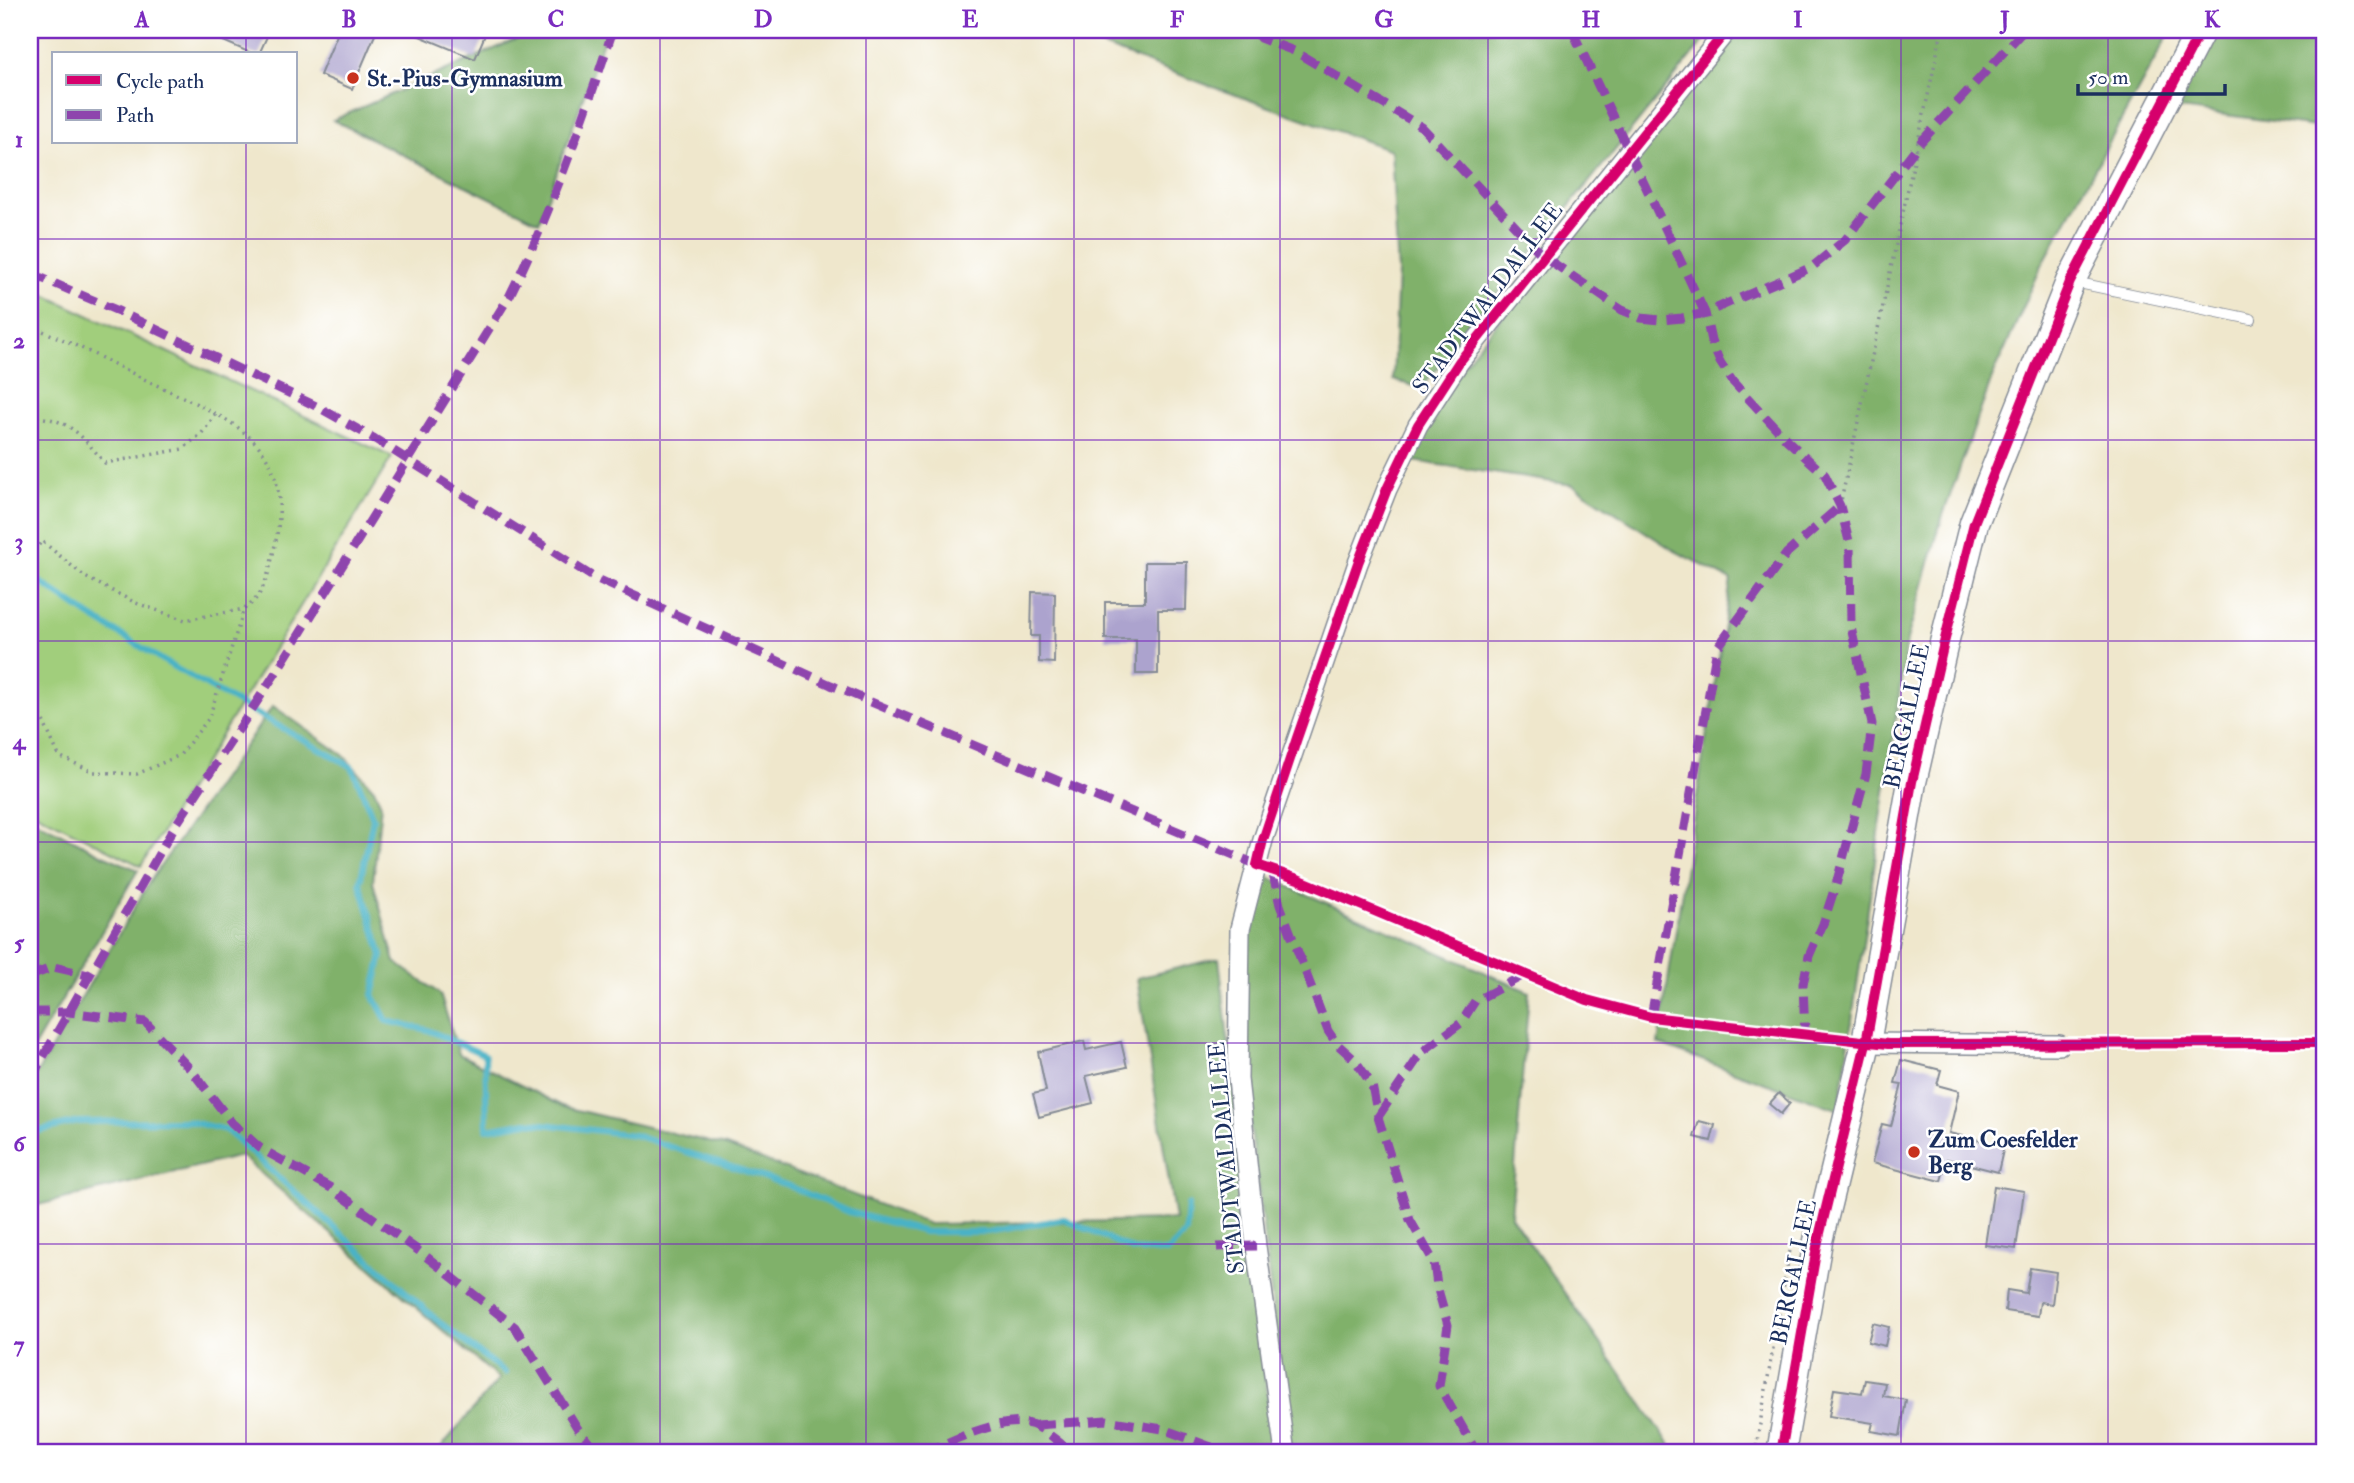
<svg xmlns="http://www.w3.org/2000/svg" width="2354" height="1483" viewBox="0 0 2354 1483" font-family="'IM FELL Double Pica',serif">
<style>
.green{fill:#a1ce7b;stroke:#5e7e6c;stroke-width:2}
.forest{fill:#80b16b;stroke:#4e7064;stroke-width:2}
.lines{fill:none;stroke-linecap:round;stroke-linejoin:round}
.stream{stroke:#48b2c6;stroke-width:6}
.building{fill:#aca3ce}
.lane-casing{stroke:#858b95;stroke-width:12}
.street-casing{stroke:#858b95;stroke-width:22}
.secondary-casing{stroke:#858b95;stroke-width:31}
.path{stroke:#858b95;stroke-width:3.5;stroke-dasharray:2 5;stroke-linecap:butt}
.lane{stroke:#fff;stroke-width:10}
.street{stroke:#fff;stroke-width:19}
.secondary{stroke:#fff;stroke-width:28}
.quiet{stroke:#8e44ad;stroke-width:9;stroke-dasharray:18 9;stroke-linecap:butt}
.cycleway-casing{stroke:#fff;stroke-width:15}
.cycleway{stroke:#d6006c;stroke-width:10}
.grid{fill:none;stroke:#7b2cbf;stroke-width:2;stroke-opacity:0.55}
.poi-dot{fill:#c8321e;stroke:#fff;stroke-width:2.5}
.labels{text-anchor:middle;stroke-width:5;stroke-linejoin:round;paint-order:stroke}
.poi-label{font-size:23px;font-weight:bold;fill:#1b2f5e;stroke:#fff;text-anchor:start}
.street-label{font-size:23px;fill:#1b2f5e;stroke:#fff}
.neatline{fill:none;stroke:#7b2cbf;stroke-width:2.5}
.grid-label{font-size:23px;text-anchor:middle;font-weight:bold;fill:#7b2cbf}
</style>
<rect width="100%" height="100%" fill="#fff"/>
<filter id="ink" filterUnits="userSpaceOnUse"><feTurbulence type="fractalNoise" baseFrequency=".0143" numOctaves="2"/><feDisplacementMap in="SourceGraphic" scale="14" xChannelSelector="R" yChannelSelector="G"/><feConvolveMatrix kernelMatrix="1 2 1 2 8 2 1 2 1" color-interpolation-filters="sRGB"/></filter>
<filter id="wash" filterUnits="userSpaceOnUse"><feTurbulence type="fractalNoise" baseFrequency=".00686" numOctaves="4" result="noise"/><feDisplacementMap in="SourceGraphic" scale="28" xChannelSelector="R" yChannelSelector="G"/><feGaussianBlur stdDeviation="1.57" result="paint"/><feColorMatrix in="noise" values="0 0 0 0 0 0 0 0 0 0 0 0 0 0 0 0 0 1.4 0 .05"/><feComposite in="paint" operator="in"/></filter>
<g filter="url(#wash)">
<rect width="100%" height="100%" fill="#efe7cc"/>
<path class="green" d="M30,288l362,169 -251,409 -111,-56z"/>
<path class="forest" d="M530,30h77l-68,192 -206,-102 195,-86z
M1060,30h653l-292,358 -28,-8 5,-108 -7,-122 -181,-64z
M1734,30h437l-129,235 -50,113 -50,140 -35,122 -68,470 -181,-66 73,-464 -58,-30 -100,-65 -167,-25 57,-95z
M2217,30h107v98l-152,-20z
M273,706l70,49 31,34 7,16 -8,77 22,80 45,32 19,60 105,53 162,39 203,78 246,-4 -38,-242 82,-20 55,495h-838l63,-74 -258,-223 -211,51v-122l120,-204z
M30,818l73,37 35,15 -108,184z
M1265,876l264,116 -18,224 165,237h-385l-46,-370v-130z"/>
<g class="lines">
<path class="stream" d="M30,575l60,41 87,53 175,98 21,51 -13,65 22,72 -9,40 14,26 41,9 57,25 2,74 40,-7 107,13 153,50 62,27 76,20h63l76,-13 69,31 34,2 19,-19 2,-28
M30,1133l48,-11 109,-1 39,9 211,190 68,53"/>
</g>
<g id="blocks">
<path class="building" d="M198,30h72l-11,24h-6z
M339,30h38l-25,59 -32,-14z
M405,30h82l-12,29z
M1145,562h42l-1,48h-28v64h-22v-35h-31v-37h40z
M1032,592l23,1 -1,70 -15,-1v-26h-8z
M1084,1041l2,9 35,-8 6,25 -41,9 7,27 -54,14 -6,-23 13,-3 -8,-39z
M1901,1060l40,10 -4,15 22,6 -10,42 55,13 -6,26 -51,-13 -6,22 -69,-18 10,-39 9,2 11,-42 -7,-1z
M1779,1093l11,10 -9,11 -12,-10z
M1699,1121l16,4 -4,16 -17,-4z
M1994,1186l30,5 -8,58 -31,-4z
M2030,1268l26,4 -4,32 -12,-2 -2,14 -33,-5 2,-21 19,3z
M1873,1323l16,4 -4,19 -17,-4z
M1865,1380l20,3 -2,13 23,4 -6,36 -29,-5 2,-8 -44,-7 5,-27 28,4z"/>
</g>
</g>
<g filter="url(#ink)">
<use href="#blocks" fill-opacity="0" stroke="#858b95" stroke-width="2"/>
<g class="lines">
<defs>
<path id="lane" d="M2074,282l177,37"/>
<path id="street" d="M1866,1043l193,2
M1285,1453l-29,-207 -18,-167 2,-150 23,-89 95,-277 29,-74 31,-64 41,-63 268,-332"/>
<path id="secondary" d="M1781,1453l37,-212 48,-198 46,-261 31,-135 31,-124 96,-241 131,-252"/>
</defs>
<use href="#lane" class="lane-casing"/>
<use href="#street" class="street-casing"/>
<use href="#secondary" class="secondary-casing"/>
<path class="path" d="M30,326c40,15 77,35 116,54 36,18 93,38 117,72 19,28 19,61 12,93 -5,23 -10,52 -31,64l-35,109 -29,37 -43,19 -43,-2 -35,-16 -29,-64
M30,417c38,0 51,18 75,46l78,-14 19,-16 14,-19
M1840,506l102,-476
M30,556l12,-15 43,36 51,26 49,17 59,-11
M1755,1453l36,-209"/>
<use href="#lane" class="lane"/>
<use href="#street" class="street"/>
<use href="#secondary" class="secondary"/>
<path class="quiet" d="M1256,30l4,8 34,13 128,76 121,129 79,54 19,8 20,2 21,-2 23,-5 6,28 9,21 13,20 54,58 38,35 15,31 10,39 1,82 21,97 -6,50 -29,107 -14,43 -14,32 -6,28 2,51
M1572,30l133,283 107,-46 33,-27 74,-96 105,-114
M30,273l86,37 204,98 55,31 218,138 238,108 429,181
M1272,870l8,35 48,126 9,13 18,16 17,25 6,32 32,103 24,42 3,24 11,39 -9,61 34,60 2,7
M30,976l24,-9 34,8
M30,1012h39l76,10 47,49 40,52 28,25 71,40 92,66 92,73 63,102 19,24
M1651,1017l66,-369 70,-95 53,-47
M30,1080l142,-249 103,-157 235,-379c42,-85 73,-175 103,-265
M1378,1117l44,-65 39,-29 14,-22 51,-27
M1217,1247l39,-1
M1036,1425l70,-5 57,9 64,24
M30,1449l3,4
M923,1453c27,-11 87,-42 115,-26 12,7 24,18 35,26"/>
<defs>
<path id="cycleway" d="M1727,30l-268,332 -41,63 -31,64 -29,74 -61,175 -34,102 -6,25 41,14 289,121 64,17 237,27 436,-1
M1781,1453l37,-212 48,-198 46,-261 31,-135 31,-124 96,-241 131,-252"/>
</defs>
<use href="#cycleway" class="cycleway-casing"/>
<use href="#cycleway" class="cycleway"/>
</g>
</g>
<path class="grid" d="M246,30v24M452,30v1423M660,30v1423M866,30v1423M1074,30v1423M1280,30v1423M1488,30v1423M1694,30v1423M1901,30v1423M2108,30v1423M246,142v1311M30,239h2294M30,440h2294M30,641h2294M30,842h2294M30,1043h2294M30,1244h2294"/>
<g class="poi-dot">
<circle cx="353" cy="78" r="7"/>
<circle cx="1914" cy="1152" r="7"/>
</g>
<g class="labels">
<g class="poi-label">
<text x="367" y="86">St.-Pius-Gymnasium</text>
<text x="1928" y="1147">Zum Coesfelder<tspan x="1928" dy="26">Berg</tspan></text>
</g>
<g class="street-label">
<text transform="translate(1487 298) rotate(-53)" y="8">STADTWALDALLEE</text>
<text transform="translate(1906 716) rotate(-78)" y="8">BERGALLEE</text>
<text transform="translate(1226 1158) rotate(-95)" y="8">STADTWALDALLEE</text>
<text transform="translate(1793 1272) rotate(-78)" y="8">BERGALLEE</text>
</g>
</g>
<rect width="2354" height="1483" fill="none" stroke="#fff" stroke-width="77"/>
<rect x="52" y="52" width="245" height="91" fill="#ffffff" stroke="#a4acbf" stroke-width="2"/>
<rect x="66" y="75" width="35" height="10" fill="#d6006c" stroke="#a4acbf" stroke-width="2"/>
<text x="116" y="88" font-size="21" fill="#1b2f5e">Cycle path</text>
<rect x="66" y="110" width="35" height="10" fill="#8e44ad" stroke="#a4acbf" stroke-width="2"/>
<text x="116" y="122" font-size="21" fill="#1b2f5e">Path</text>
<path d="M2078 84v10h147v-10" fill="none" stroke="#1b2f5e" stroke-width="3.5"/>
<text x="2088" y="84" font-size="21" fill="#1b2f5e" stroke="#ffffff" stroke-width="5" paint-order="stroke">50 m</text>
<rect x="38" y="38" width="2278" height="1406" class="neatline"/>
<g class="grid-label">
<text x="142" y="27">A</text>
<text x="349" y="27">B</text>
<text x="556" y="27">C</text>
<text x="763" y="27">D</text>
<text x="970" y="27">E</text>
<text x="1177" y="27">F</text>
<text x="1384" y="27">G</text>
<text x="1591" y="27">H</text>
<text x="1798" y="27">I</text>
<text x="2005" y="27">J</text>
<text x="2212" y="27">K</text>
<text x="19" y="147">1</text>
<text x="19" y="348">2</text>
<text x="19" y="549">3</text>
<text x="19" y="749">4</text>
<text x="19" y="950">5</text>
<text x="19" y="1151">6</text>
<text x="19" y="1352">7</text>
</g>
</svg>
